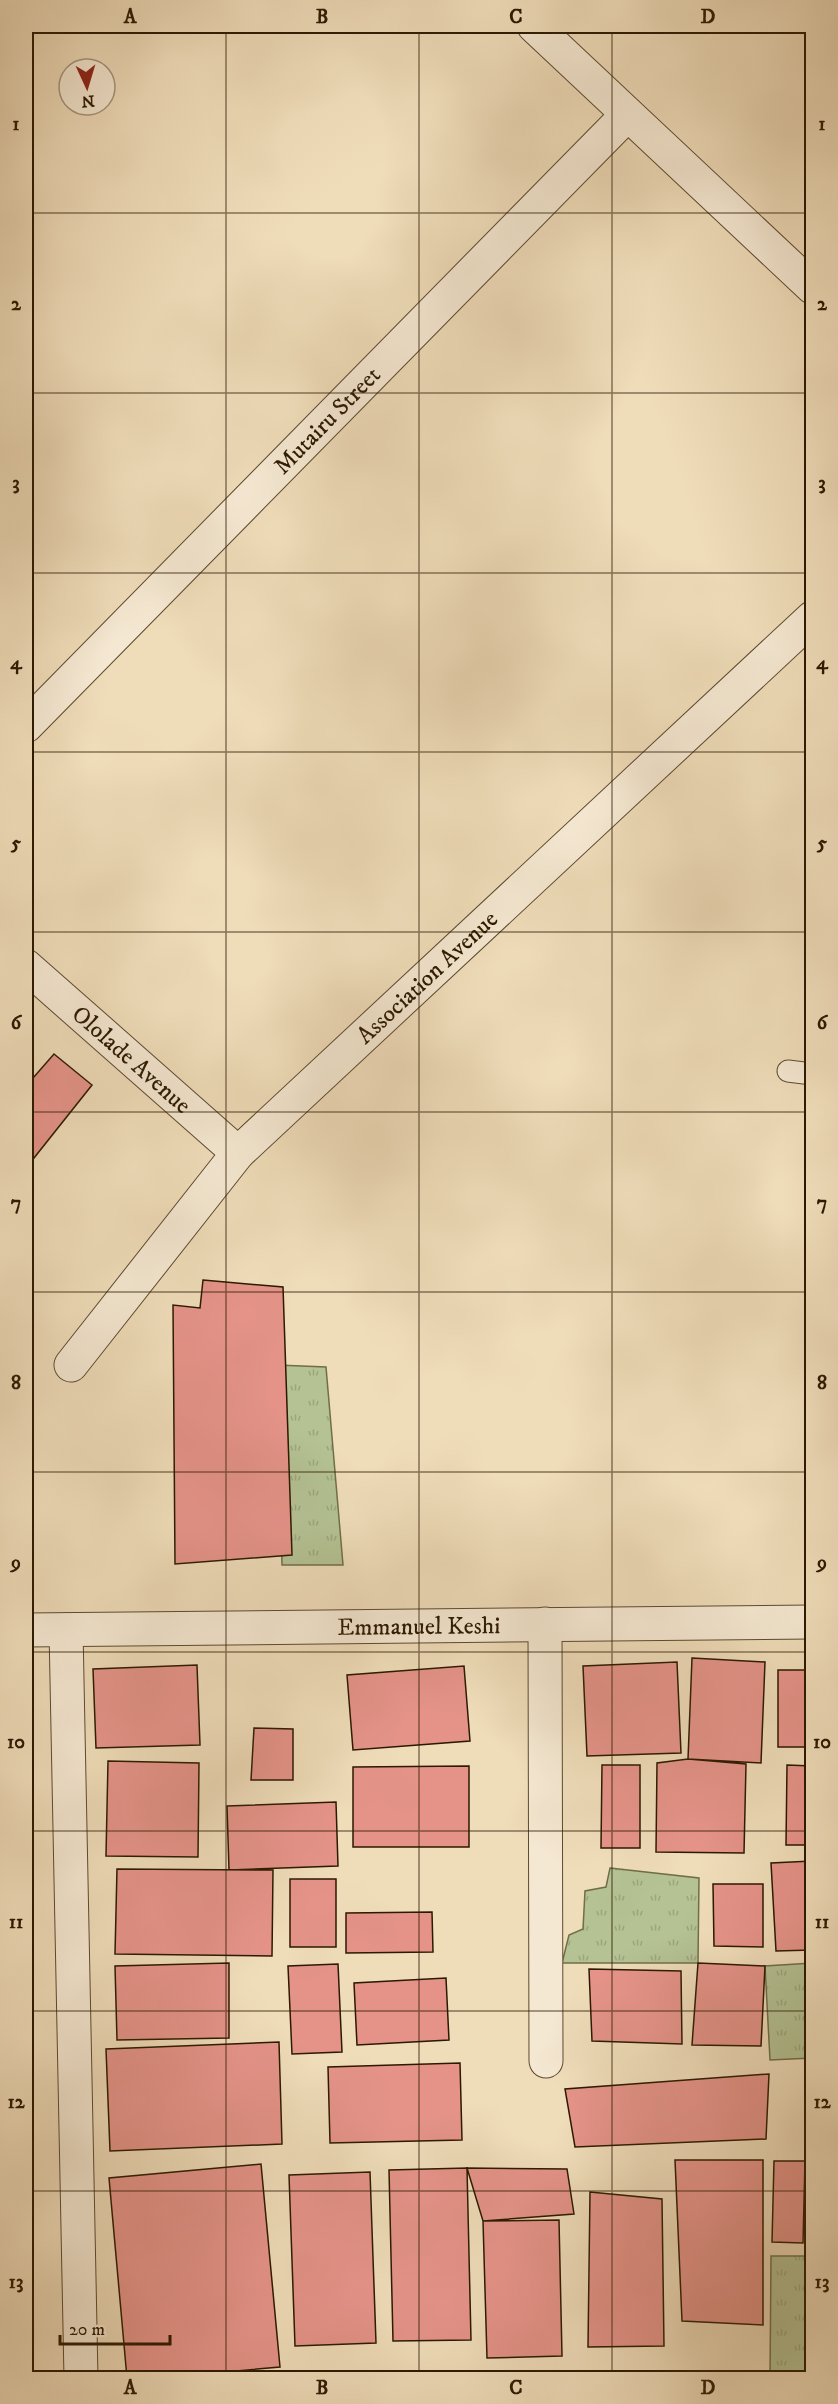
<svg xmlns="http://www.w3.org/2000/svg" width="838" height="2404" viewBox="0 0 838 2404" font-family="'IM FELL DW Pica',serif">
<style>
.grass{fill:url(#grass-tufts);stroke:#706e4a;stroke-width:1.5}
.building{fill:#e59389;stroke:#2c1901;stroke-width:1.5}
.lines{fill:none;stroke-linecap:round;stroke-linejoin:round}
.service-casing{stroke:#5d4a2f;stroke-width:23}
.minor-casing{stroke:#5d4a2f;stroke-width:35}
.service{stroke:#f5e8d2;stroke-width:21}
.minor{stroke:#f5e8d2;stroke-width:33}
.grid{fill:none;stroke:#2c1901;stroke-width:1.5;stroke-opacity:0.55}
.labels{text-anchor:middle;stroke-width:4.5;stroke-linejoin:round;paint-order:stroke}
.street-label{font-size:24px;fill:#2c1901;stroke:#f5e8d2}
.neatline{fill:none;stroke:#2c1901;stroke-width:2}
.grid-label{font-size:20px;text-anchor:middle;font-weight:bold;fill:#2c1901}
</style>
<defs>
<pattern id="grass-tufts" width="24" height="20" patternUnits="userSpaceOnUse" patternTransform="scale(1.5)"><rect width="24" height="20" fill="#b4c294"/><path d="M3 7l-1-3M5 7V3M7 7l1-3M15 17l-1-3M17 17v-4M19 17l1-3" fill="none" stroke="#9ba67e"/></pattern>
</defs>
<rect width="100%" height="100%" fill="#efdcb9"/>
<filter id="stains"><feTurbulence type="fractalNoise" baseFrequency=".00333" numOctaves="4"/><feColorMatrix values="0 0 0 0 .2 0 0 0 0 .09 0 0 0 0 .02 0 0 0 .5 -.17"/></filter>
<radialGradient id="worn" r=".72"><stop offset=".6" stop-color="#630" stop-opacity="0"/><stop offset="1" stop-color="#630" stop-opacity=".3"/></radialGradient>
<path class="grass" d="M277,1365l49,2 17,198h-61z
M610,1868l89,10 -1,85h-136l7,-28 14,-6 2,-38 21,-4z
M812,1963v95l-42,2 -5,-94z
M771,2256h41v122h-42z"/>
<path class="building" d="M54,1054l38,31 -66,83v-82z
M203,1280l80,7 9,268 -117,9 -2,-259 27,3z
M692,1658l73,4 -4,101 -73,-4z
M677,1662l4,91 -94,3 -4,-90z
M197,1665l3,80 -104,3 -3,-79z
M464,1666l6,75 -117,9 -6,-75z
M778,1670h34v77h-34z
M254,1728l39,1v51h-42z
M688,1759l58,5 -2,89 -88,-1 1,-89z
M108,1761l91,2 -1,94 -92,-1z
M602,1765h38v83h-39z
M787,1765l25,1v79h-26z
M469,1766v81h-116v-80z
M336,1802l2,64 -109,4 -2,-64z
M812,1861v89l-36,1 -5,-88z
M117,1869l156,1 -1,86 -157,-2z
M290,1879h46v68h-46z
M713,1884h50v63l-49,-1z
M432,1912l1,40 -87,1v-40z
M229,1963v75l-112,2 -2,-74z
M698,1963l67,3 -4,80 -69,-1z
M338,1964l4,88 -50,2 -4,-88z
M589,1969l92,2 1,73 -90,-3z
M446,1978l3,62 -92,5 -3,-62z
M279,2042l3,102 -172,7 -4,-102z
M812,2058v85h-6v-84z
M460,2063l2,77 -132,3 -2,-76z
M769,2074l-3,65 -191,8 -10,-58z
M675,2160h88v165l-81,-4z
M774,2161h31l-2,82 -31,-1z
M261,2164l19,203 -123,11h-30l-18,-200z
M467,2168l4,172 -78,1 -4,-171z
M467,2168l100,1 7,45 -91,7z
M370,2172l6,171 -81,3 -6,-171z
M590,2192l72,7 2,147 -76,1z
M559,2220l3,136 -75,2 -4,-137z"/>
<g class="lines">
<defs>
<path id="service" d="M788,1071l24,3"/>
<g id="minor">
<path d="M534,26l278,261"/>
<path id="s1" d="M26,726l601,-611"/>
<path id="s2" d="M26,966l212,187"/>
<path id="s3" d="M71,1365l167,-212 574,-535"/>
<path d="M545,1624l1,437"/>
<path id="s4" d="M26,1630l786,-8"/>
<path d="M66,1630l15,748"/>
</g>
</defs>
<use href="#service" class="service-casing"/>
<use href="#minor" class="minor-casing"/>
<use href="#service" class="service"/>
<use href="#minor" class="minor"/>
</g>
<path class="grid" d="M226,26v2352M419,26v2352M612,26v2352M26,213h786M26,393h786M26,573h786M26,752h786M26,932h786M26,1112h786M26,1292h786M26,1472h786M26,1652h786M26,1831h786M26,2011h786M26,2191h786"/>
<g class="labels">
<g class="street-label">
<text dy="8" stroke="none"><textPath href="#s1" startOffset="429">Mutairu Street</textPath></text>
<text dy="8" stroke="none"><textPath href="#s3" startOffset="528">Association Avenue</textPath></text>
<text dy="8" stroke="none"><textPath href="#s2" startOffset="141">Ololade Avenue</textPath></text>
<text dy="8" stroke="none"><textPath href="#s4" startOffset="393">Emmanuel Keshi</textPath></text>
</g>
</g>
<rect width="838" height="2404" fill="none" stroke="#efdcb9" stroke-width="66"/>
<g transform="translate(87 87) rotate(176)"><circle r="28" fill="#f5e8d2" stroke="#a5957e" stroke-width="1.5"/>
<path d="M0-4.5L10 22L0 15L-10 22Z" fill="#8f2418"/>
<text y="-9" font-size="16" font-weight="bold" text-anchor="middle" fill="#2c1901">N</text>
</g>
<path d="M60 2335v9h110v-9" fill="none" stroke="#2c1901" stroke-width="3"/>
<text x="69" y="2335" font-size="18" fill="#2c1901" stroke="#f5e8d2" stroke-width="4.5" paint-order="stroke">20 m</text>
<rect x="33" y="33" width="772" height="2338" class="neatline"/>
<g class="grid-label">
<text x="130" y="23">A</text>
<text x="322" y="23">B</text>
<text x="516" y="23">C</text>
<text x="708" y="23">D</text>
<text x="16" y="130">1</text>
<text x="822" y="130">1</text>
<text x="16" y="310">2</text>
<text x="822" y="310">2</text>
<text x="16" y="489">3</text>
<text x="822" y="489">3</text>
<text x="16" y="669">4</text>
<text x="822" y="669">4</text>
<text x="16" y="849">5</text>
<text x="822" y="849">5</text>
<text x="16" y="1029">6</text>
<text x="822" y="1029">6</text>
<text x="16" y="1209">7</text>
<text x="822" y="1209">7</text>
<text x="16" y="1389">8</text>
<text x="822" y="1389">8</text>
<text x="16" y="1569">9</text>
<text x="822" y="1569">9</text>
<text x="16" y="1748">10</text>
<text x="822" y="1748">10</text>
<text x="16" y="1928">11</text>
<text x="822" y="1928">11</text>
<text x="16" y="2108">12</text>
<text x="822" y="2108">12</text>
<text x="16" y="2288">13</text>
<text x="822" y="2288">13</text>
<text x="130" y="2394">A</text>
<text x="322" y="2394">B</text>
<text x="516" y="2394">C</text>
<text x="708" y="2394">D</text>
</g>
<rect width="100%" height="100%" filter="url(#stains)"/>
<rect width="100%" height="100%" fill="url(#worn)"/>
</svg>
